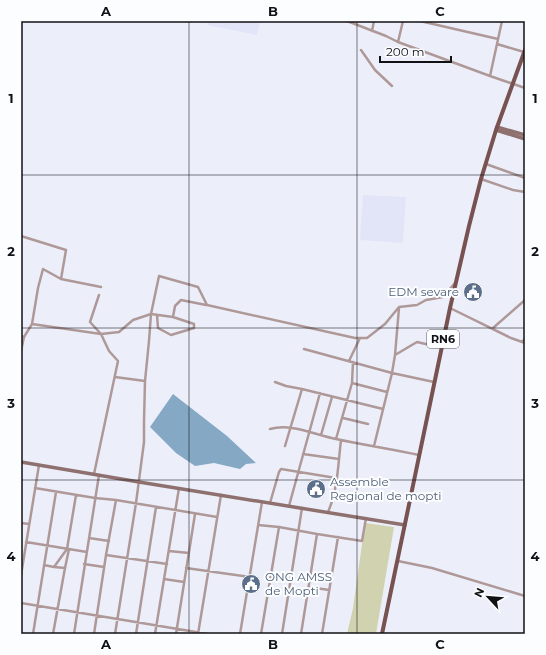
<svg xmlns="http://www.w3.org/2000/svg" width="546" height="655" viewBox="0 0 546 655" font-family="Montserrat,sans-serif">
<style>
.built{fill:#e1e5f7}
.green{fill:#d1d3b0}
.water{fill:#85a8c5}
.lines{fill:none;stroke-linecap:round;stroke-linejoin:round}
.street{stroke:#af9998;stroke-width:2.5}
.secondary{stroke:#8e706f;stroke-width:3.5}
.primary{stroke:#775251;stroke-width:4}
.grid{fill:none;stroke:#101115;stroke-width:1;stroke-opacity:0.55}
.labels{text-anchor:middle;stroke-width:4;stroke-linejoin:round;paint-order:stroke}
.shield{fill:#fcfdff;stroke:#57585b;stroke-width:1}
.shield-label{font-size:11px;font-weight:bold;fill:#101115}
.service-label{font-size:12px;fill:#4e5e75;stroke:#fcfdff;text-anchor:start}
.neatline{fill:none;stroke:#101115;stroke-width:1.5}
.grid-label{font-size:13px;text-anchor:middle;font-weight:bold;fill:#101115}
</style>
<rect width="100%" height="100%" fill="#eceffa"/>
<path class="built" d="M208,21h52l-3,14 -50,-10z
M363,195l43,2 -3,46 -43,-3z"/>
<path class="green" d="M365,523l29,4 -18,107h-29l6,-26z"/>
<path class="water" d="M173,394l54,42 29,27 -10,1 -6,5 -26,-6 -19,3 -19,-13 -26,-26z"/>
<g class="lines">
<path class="street" d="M347,21l39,15 12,6 92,34 35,12
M420,21l78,18
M372,31l2,-10
M398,42l5,-21
M497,44l27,8
M361,50l14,20 17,16
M490,76l12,-55
M486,164l39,14
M481,179l32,11 12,2
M21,236l45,14 -5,29 40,8
M450,308l61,30 14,5
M157,315l1,13 13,7 23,-7v-4l-21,-7
M32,324l6,-36 5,-19 18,10
M493,328l32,-28
M21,336l3,1 -3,14
M24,337l8,-13 69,10 18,-2 14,-12 18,-6 22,3 2,-11 6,-6 25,5
M522,342l3,-3
M304,349l88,24 42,9
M395,355l4,-47
M349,361l11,-23
M115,377l30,4
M275,382l11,4 16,3 81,20
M352,383l35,9
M343,418l25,6
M270,429c22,-6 45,6 66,10 28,6 55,10 83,16
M321,435l11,-38
M336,439l16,-56 1,-21
M285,446l17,-57
M374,446l18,-73 3,-18 22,-13 13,3
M303,454l36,5
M94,474l24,-113 -9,-10 -8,-17 -11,-12 9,-27
M35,488l60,10 21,2 101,17
M270,503l9,-31 2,-3 55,9
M289,506l31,-113
M328,512c10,-22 10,-48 13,-72
M21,523l8,1
M258,525l21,2 38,7 45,7 4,-23
M89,538l20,3
M26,542l61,10
M169,551l20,2
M106,555l61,9
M398,561l34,7 93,28
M84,564l20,3
M44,565l10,2
M65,568l4,-19
M186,568l64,9
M21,575l18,-110
M164,579l20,3
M309,587l20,3
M21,603l187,31
M33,634l23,-142
M53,634l12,-66 -11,-1 13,-18 9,-54
M74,634l25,-159
M94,634l12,-79 10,-55
M115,634l21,-131 8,-61v-20l1,-41 4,-40 2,-27 8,-38 39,11 9,18 148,33h12l18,-14 14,-17 18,-2 9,-5 17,-3 12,-14
M136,634l20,-127
M155,634l24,-146
M176,634l19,-120
M198,634l23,-139
M240,634l22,-132
M261,634l18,-107
M282,634l20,-126
M301,634l16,-100
M322,634l16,-97"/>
<path class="secondary" d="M497,127l28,8
M496,130l29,9
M21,462l118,20 266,43"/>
<path class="primary" d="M382,634l68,-326 19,-82 12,-47 15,-49 29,-80"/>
</g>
<path class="grid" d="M189,21v613M357,21v613M21,175h504M21,328h504M21,480h504"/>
<defs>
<symbol id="civic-disc" viewBox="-11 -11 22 22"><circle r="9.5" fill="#5c6f8a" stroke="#fcfdff"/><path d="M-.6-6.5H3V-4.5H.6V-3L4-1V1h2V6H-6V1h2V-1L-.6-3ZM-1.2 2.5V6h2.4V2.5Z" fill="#fff"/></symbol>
</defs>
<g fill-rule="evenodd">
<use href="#civic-disc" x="462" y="281" width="22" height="22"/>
<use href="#civic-disc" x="305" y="478" width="22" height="22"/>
<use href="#civic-disc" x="240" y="573" width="22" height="22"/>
</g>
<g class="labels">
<rect class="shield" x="427" y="330" width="32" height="18" rx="3"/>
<g class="shield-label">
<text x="443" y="343">RN6</text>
</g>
<g class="service-label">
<text x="459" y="296" text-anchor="end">EDM sevare</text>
<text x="330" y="486">Assemble<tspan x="330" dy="14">Regional de mopti</tspan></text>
<text x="265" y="581">ONG AMSS<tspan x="265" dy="14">de Mopti</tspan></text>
</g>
</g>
<rect width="546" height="655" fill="none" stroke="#fcfdff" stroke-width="44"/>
<g transform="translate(488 597) rotate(296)" stroke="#fcfdff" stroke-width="3" paint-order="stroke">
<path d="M0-3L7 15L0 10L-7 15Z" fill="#101115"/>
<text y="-6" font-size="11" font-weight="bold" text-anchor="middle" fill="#101115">N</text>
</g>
<path d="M380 56v6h71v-6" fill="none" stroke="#101115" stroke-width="2"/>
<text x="386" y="56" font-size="12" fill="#101115" stroke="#fcfdff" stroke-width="3" paint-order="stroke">200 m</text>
<rect x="22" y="22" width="502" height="611" class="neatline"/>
<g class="grid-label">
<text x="106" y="16">A</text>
<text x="273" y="16">B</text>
<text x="440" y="16">C</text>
<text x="11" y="103">1</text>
<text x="535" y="103">1</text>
<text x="11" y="256">2</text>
<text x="535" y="256">2</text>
<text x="11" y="408">3</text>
<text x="535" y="408">3</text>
<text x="11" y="561">4</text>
<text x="535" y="561">4</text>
<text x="106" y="649">A</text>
<text x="273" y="649">B</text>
<text x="440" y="649">C</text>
</g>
</svg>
